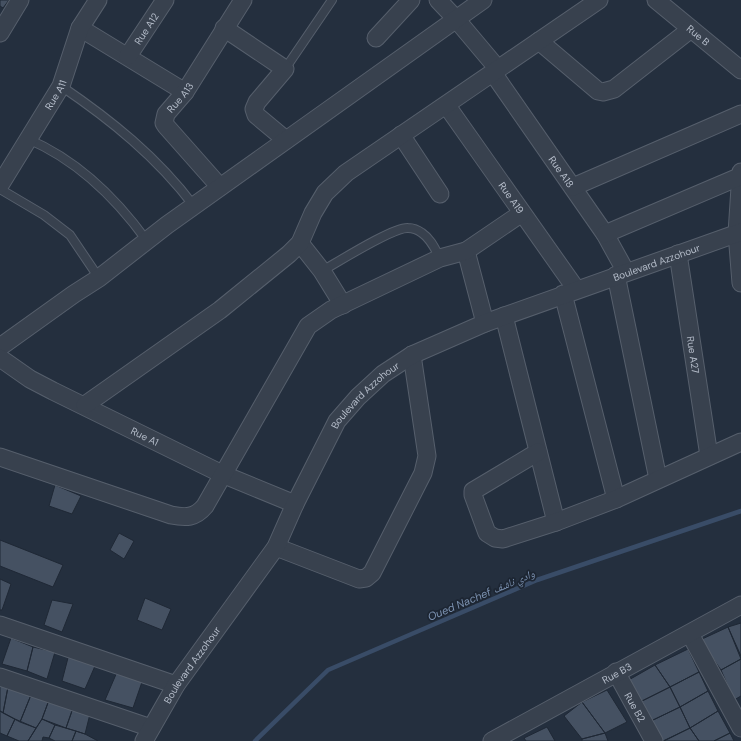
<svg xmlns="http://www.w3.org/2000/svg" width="741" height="741" viewBox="0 0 741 741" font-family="'DM Sans','Noto Naskh Arabic',sans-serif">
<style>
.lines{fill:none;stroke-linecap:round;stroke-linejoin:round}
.stream{stroke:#394c67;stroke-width:4.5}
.building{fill:#455162;stroke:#1f2835}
.service-casing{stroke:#565f6c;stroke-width:10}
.minor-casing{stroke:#565f6c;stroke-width:19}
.service{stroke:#38414e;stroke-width:8}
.minor{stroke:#38414e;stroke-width:17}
.labels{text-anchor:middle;stroke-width:3.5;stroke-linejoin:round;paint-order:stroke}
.street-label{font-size:10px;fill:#b4bcc9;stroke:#1d2633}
.water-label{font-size:11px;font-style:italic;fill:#7c92b1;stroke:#1d2633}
</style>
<rect width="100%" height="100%" fill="#242f3e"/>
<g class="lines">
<path class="stream" d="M255,741l73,-71 209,-90 204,-69"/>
</g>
<path class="building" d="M0,0h9l-6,8 -3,-2z
M55,485l26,11 -9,18 -23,-8z
M119,533l15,8 -10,18 -14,-9z
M0,540l63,25 -10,22 -53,-21z
M0,579l11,5 -9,26h-2z
M145,598l26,11 -9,21 -25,-10z
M52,600l21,4 -11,28 -18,-7z
M741,623v33l-13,-29z
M728,627l13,32 -20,11 -21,-30z
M11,638l22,9 -6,24 -25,-7z
M33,647l22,5 -8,27 -20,-8z
M688,649l11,23 -29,15 -15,-22z
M69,654l26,12 -10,23 -23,-8z
M741,659v37l-7,4 -13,-30z
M655,665l15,22 -28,14 -15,-20z
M117,672l25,10 -9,26 -28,-8z
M699,672l9,19 -28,16 -10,-20z
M0,685l8,2 -5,26 -3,-2z
M8,687l23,8 -11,27 -17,-9z
M670,687l10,20 -29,14 -9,-20z
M607,690l20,32 -22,11 -23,-31z
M708,691l10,20 -28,17 -10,-21z
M31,695l18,5 -7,19 -6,9 -16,-6z
M49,700l24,8 -7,20 -24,-9z
M582,702l23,31 -23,6 -18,-23z
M680,707l10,21 -27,13 -12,-20z
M73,708l17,6 -5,20 -19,-6z
M0,711l15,8 -8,17 -7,-3z
M718,711l12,22 -16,8h-15l-9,-13z
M15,719l21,9 -8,13h-9l-12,-5z
M42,719l13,6 -6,13 -6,-1 -1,4h-14z
M55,725l21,6 -4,10h-17l-6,-3z
M547,727l8,14h-29l-2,-3z
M690,728l9,13h-35z
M76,731l9,3 13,7h-26z
M605,733l3,8h-26v-2z
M730,733l4,8h-20z"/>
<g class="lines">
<defs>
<path id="service" d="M285,69l47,-69
M61,86c50,34 96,71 133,120
M28,139c49,21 88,59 119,102
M0,189l44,26 26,20 29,43
M322,271c16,-9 71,-44 86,-43 4,0 10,2 14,5 9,6 13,16 18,25"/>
<g id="minor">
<path d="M438,0l18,19 42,50"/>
<path id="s1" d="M656,0l85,70"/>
<path d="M80,28l105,64"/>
<path d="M224,28l61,41 -28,33 -3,7 2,6 30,25"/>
<path d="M0,33l20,-33"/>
<path d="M376,38l35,-38"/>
<path d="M539,41l59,50 5,1 11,-3 77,-60"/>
<path id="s2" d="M128,56l37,-56"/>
<path id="s3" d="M493,73l112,161 21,38"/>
<path id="s4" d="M447,106l129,183"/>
<path d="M401,135l39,59"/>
<path d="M741,172l-4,61 4,50"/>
<path id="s5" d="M0,185l61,-99 19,-58 18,-28"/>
<path id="s6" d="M220,187l-54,-61 -2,-3 2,-9 19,-22 58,-92"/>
<path d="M573,187l168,-73"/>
<path d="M605,234l136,-58"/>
<path d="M300,243l22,28 21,34"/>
<path d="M466,251l19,72"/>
<path id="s7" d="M678,254l31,202"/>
<path d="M616,275l42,204"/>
<path d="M563,294l53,205"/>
<path d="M504,316l52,206"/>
<path d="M0,347l74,-53 25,-16 68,-53 316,-225"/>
<path id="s8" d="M0,358l30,21 23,12 169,83 73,30"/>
<path d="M85,405l135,-95 69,-56 11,-11 13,-30 12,-20 21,-20 253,-173"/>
<path d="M538,452l-65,39v4l14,38 8,5 8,1 53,-17 60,-23 125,-57"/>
<path d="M0,457l171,58c15,3 24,3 34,-9l103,-180 23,-16 109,-52 26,-7 56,-38"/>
<path d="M276,547l83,32 7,-1 6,-5 51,-100 4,-17 -15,-101"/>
<path d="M0,625l176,60"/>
<path d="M690,634l51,94"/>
<path id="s9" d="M616,672l38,69"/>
<path d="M0,677l151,51"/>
<path id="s10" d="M144,741l32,-56 100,-138 19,-43 42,-83 21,-24 25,-23 29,-19 73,-32 256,-91"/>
<path id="s11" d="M492,741l249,-136"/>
</g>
</defs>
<use href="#service" class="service-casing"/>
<use href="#minor" class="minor-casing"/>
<use href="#service" class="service"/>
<use href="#minor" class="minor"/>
</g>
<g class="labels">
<g class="street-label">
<text dy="4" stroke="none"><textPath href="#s2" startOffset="33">Rue A12</textPath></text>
<text dy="4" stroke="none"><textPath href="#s1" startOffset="55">Rue B</textPath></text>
<text dy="4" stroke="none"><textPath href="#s5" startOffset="106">Rue A11</textPath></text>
<text dy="4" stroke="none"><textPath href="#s6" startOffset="116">Rue A13</textPath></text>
<text dy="4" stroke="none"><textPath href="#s3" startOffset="120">Rue A18</textPath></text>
<text dy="4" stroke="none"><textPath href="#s4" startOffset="112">Rue A19</textPath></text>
<text dy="4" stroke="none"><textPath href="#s10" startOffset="737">Boulevard Azzohour</textPath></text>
<text dy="4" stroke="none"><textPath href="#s7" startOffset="102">Rue A27</textPath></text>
<text dy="4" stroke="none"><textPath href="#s10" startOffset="413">Boulevard Azzohour</textPath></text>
<text dy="4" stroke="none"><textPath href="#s8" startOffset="165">Rue A1</textPath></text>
<text dy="4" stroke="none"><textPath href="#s10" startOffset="90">Boulevard Azzohour</textPath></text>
<text dy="4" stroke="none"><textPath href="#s11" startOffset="142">Rue B3</textPath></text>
<text dy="4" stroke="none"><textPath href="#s9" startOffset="40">Rue B2</textPath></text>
</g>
<g class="water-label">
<text transform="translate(481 595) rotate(-23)" y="4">Oued Nachef وادي ناشف</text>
</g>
</g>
</svg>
